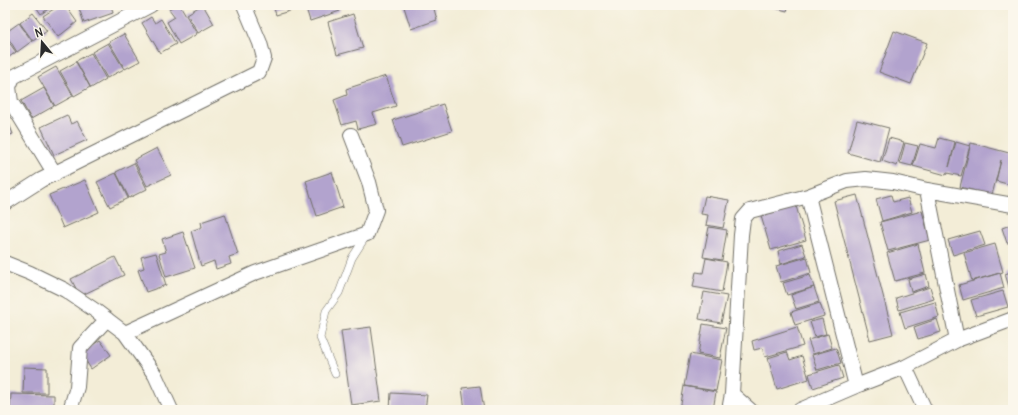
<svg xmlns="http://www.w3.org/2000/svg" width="1018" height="415" viewBox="0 0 1018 415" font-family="Delius,sans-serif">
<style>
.building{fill:#b2a3ce}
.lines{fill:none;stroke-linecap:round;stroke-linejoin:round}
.lane-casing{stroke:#716f67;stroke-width:8}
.street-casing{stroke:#716f67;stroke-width:16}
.lane{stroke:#fff;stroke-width:7}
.street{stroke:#fff;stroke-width:14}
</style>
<rect width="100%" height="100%" fill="#fbf7ec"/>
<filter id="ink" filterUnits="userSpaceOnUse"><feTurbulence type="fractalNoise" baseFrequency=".025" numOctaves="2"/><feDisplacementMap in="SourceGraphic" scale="8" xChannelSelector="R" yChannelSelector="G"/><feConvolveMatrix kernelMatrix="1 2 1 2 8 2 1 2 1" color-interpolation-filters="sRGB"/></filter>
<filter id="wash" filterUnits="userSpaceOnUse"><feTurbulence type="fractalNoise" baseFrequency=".012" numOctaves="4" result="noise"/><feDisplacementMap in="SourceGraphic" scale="16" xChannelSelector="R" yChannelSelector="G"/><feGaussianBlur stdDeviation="0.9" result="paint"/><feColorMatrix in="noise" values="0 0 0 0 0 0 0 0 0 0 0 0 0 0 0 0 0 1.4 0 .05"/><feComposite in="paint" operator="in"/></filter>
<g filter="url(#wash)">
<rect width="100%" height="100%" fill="#f3edd7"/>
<g id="blocks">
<path class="building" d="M35,5h19l-13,9z
M60,5h5l12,17 -19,15 -15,-21z
M78,5h33l2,8 -29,10z
M175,5h5l17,29 -18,10 -12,-22 8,-5 -6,-8z
M202,5h1l11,19 -16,9 -11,-19z
M273,5h29l1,2 -27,8z
M305,5h33l2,6 -30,10z
M409,5h24l4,15 -26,9 -7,-22z
M763,5h26l-2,6z
M33,13l14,18 -14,10 -13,-18z
M353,14l10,34 -26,7 -9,-33z
M151,17l4,6 6,-4 15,25 -16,9 -18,-30z
M19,23l13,18 -15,11 -12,-19z
M894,31l33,12 -16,41 -32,-12z
M124,34l16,27 -15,8 -16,-27z
M5,37l11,15 -11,8z
M108,43l16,26 -17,9 -15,-26z
M91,53l15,26 -15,9 -15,-27z
M76,62l14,25 -16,9 -14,-25z
M56,67l17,29 -18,10 -17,-29z
M386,76l10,30 -23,7 4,11 -19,5 -2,-8 -14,4 -8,-25 13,-5 -1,-6z
M44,88l10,18 -23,13 -10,-18z
M443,104l9,27 -50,16 -9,-27z
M67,115l4,9 6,-3 10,19 -33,15 -13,-28z
M857,120l32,8 -9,34 -32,-9z
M8,121l5,13 -8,3v-15z
M889,138l15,4 -7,24 -15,-5z
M939,138l16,4 -6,25 7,-25 14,4 -9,30 -14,-3 -1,2 -33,-9 7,-22 16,4z
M905,143l13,3 -6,20 -12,-3z
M971,143l42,11v24l-2,7 -15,-4 5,-21 -9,35 -32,-8z
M157,148l14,27 -24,11 -13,-26z
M134,163l13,26 -18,9 -13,-26z
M332,172l11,35 -26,9 -11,-35z
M116,173l12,25 -18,9 -13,-25z
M85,180l14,32 -36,16 -14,-33z
M1012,184h1v13l-4,-1z
M857,195l36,139 -23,6 -36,-139z
M891,195l2,7 15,-4 4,14 -30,9 -6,-22z
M705,196l24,4 -6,28 -17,-3 2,-10 -7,-1z
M796,206l10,34 -35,10 -10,-34z
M922,211l8,29 -42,11 -8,-29z
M225,214l13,40 -9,3 2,7 -15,5 -2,-8 -13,5 -10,-35 11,-4 -1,-5z
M1013,224v18l-6,1 -5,-15z
M709,227l18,3 -5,30 -19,-3z
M980,231l5,14 -32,10 -5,-15z
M183,232l12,36 -29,9 -7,-23 7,-2 -4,-13z
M802,244l4,12 -25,8 -3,-13z
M918,244l7,29 -30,8 -8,-28z
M995,244l8,28 -31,9 -8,-28z
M156,253l10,32 -20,7 -8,-22 6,-2 -3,-11z
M115,257l9,18 -44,21 -9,-17z
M807,257l4,16 -30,9 -5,-16z
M706,258l21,4 -5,30 -29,-5 3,-15 7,1z
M1013,271v18l-3,1 -5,-16z
M1000,273l4,15 -41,12 -4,-15z
M926,274l3,12 -18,6 -3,-13z
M810,275l4,12 -27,8 -4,-12z
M814,287l5,15 -23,7 -5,-14z
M930,287l4,12 -35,11 -3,-12z
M1003,291l5,16 -32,9 -5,-16z
M704,292l23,4 -6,27 -22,-4z
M935,302l4,15 -34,11 -5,-16z
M820,303l4,13 -29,9 -4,-13z
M822,319l4,15 -11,3 -5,-15z
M937,319l4,13 -23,7 -4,-12z
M703,324l23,4 -6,30 -22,-4z
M371,327l10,74 -30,4 -10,-74z
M797,327l6,19 -38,11 -3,-9 -8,2 -2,-9z
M828,334l4,14 -19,6 -5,-14z
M100,340l11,15 -20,14 -10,-16z
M836,348l5,15 -24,7 -5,-15z
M787,352l3,8 12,-4 7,23 -32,10 -9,-31z
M690,354l32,6 -6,31 -32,-5z
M839,365l4,13 -30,10 -4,-14z
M24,367l23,1v25h-24z
M480,386l4,24h-19l-3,-22z
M684,386l32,6 -3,18h-33z
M391,393l36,2 -2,15h-35z
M11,394l43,1v15h-44z"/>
</g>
</g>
<g filter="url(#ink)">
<use href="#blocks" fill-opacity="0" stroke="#716f67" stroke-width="1"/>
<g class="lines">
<defs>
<path id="lane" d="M335,374l-15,-36 6,-27 13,-18 13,-35 14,-22"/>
<path id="street" d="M55,174l-44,-72 -2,-15 4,-10 138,-72
M927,190l30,150
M808,196l48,190
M5,203l36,-23 218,-108 5,-14 -4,-15 -16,-38
M5,263l25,10 35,17 31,21 29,22 30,42 16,35
M125,333l130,-60 112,-39 9,-24 -7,-28 -18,-47
M732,394l18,16
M70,410l7,-23 3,-39 27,-29
M729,410l3,-16 9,-159 2,-16 7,-8 58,-15 39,-15 19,-2 27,3 34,8 86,15
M800,410l56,-24 49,-19
M925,410l-20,-43 52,-27 56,-21"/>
</defs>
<use href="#lane" class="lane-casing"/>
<use href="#street" class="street-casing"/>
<use href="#lane" class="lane"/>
<use href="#street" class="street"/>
</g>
</g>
<rect width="1018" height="415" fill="none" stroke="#fbf7ec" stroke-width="20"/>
<g transform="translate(42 42) rotate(342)" stroke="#fbf7ec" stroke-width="3" paint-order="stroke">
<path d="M0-3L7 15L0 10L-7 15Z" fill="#2b2b2b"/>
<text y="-6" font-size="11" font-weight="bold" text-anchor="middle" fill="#2b2b2b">N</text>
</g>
</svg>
